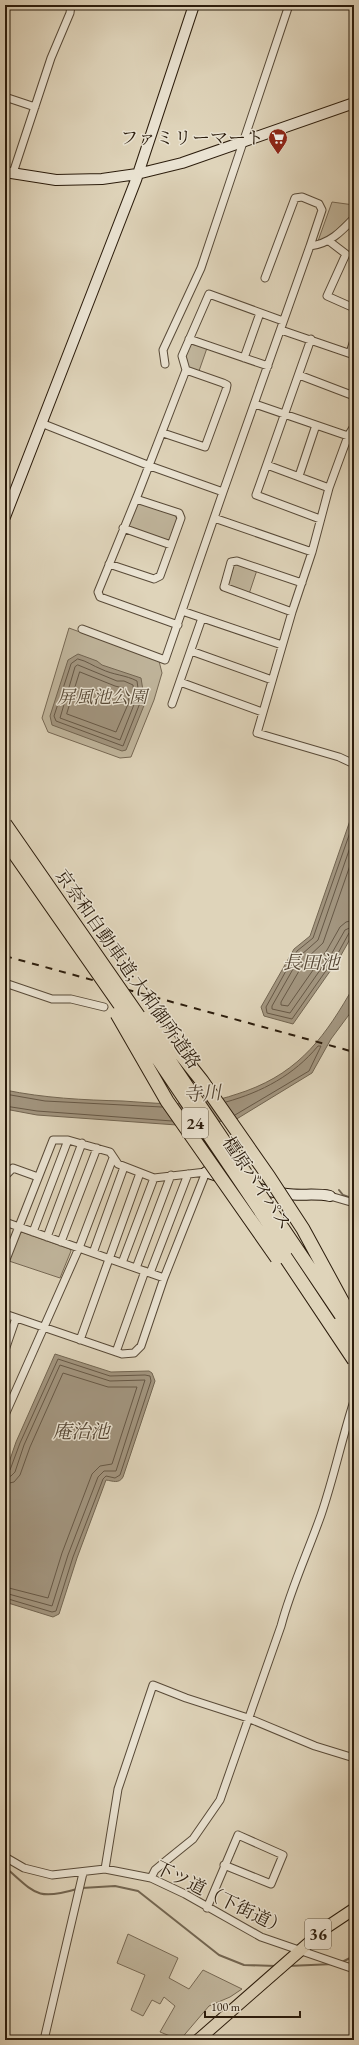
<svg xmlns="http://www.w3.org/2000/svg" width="359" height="2045" viewBox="0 0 359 2045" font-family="'EB Garamond','Noto Serif JP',serif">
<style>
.green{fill:#c0b59c;stroke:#766854}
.water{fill:#a2957f;stroke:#726551}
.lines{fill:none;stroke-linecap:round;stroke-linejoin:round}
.shore{stroke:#665846;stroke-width:1}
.stream{stroke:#726551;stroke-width:2}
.street-casing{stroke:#584a38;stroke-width:9}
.secondary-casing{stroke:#2b1c0c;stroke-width:12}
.primary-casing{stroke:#2b1c0c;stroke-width:13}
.street{stroke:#eae3d2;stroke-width:7}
.secondary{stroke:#eae3d2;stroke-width:10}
.primary{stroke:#dfd4ba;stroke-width:11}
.rail{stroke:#2b1c0c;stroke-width:2;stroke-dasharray:7 7;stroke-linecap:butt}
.highway-bridge-casing{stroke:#2b1c0c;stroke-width:15;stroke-linecap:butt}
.highway-bridge{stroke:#dfd4ba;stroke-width:13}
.labels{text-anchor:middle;stroke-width:3;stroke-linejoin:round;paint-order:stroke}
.shield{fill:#eae3d2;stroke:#645847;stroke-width:1}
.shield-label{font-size:17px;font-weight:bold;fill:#2b1c0c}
.poi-label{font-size:18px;fill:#2b1c0c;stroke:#eae3d2;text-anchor:end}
.park-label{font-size:18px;font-style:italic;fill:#584a37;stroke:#eae3d2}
.street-label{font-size:18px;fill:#2b1c0c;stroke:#eae3d2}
.water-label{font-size:19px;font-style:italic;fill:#554634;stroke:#eae3d2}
</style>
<rect width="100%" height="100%" fill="#dfd4ba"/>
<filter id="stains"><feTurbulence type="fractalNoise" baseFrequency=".005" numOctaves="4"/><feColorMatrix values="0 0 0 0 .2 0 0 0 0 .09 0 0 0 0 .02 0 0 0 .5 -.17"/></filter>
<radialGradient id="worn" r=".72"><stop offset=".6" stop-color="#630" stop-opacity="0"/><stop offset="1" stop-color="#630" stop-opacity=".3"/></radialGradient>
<path class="green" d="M332,202l22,3v8l-26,25 -10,3z
M191,344l16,4 -8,23 -11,-3c-2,-9 -5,-18 3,-24z
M139,503l36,12 2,4 -7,20 -4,2 -39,-15 9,-22z
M237,563l20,7 -8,24 -20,-7 -2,-4 6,-19z
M69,628l90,33 3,12 -8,27 -23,57 -11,1 -72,-26 -6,-14z
M22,1232l48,17 1,2 -11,27 -51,-17 10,-28z
M128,1934l50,24 -9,20 20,11 14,-19 39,19 -12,8 -21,9 -29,34 -20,-8 15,-26 -11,-9 -4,7 -8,-4 -9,16 -12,-6 14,-35 -28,-12z"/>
<path class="water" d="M78,654l19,7 5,4 39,13 4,25 -19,47 -4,1 -70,-26 -2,-9 18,-56z
M354,809v123l-14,25 -47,67 -29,-8 -3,-9 33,-58 16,-13z
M354,986v22l-23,31 -19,34 -77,47 -58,5 -140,-10 -32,-6v-19c39,8 78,10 118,11 29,2 59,5 88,0 12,-2 23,-6 35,-10 55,-20 80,-56 108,-105z
M55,1354l56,18 38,-1 3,2 3,8 -32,96c-4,7 -10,4 -17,3l-29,78 -18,56 -6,3 -48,-15v-128l11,-32z"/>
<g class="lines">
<path class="shore" d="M78,659c9,2 15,7 23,10 12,6 25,6 36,12l3,22 -17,43 -67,-25 -2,-5 17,-52z
M78,665l39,16h7l9,4 2,17 -15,38 -60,-22 15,-51z
M80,672l35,14 12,3 2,13 -13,30 -49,-18z
M354,821l-41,117 -16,13 -31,56 1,6 25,6 45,-64 12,-22 5,-2
M354,836l-36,104 -17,15 -29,51v3l18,4 42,-60 13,-23 9,-4
M354,854l-31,89 -17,16 -25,43v3l7,1 39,-56 13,-23 6,-5 8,-2
M5,1094l40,7 117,6
M226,1102c36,-10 68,-27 92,-56h3l-12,25 -74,44
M5,1106l32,5 135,10
M5,1473l5,-3 10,-27 38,-84 52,17 35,-1 5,1 1,5 -31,94 -5,3 -9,-2 -3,3 -30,78 -17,54 -4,1 -47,-14
M5,1478l6,-2 4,-4 9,-27 36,-80 50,16 35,-1 -29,91h-12l-6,6 -30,78 -16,51 -47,-13
M5,1484l9,-2 6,-7 10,-28 33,-74 45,14h29l-25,77 -12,2 -8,8 -30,79 -14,45 -43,-11"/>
<path class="stream" d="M339,1190l4,5 11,4
M5,1867c30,26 31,34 72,22
M82,1888l33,-2 23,5 81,64 25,10 32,1
M342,1962l12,-6
M288,1966l46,-2"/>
<defs>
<path id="street" d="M5,97l30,10
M13,173l38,-115 19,-45 1,-8
M329,241l17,13 -19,42 27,12
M265,278l30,-80 7,-1 17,7 3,6 -12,36
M281,330l73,25
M189,339l79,27
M311,339l-55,156 64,24
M350,353l4,-13
M244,358l16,-45
M165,364l-2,-14 38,-82 88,-263
M299,375l55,21
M255,404l93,32
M41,423l109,43 73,26 87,-246c19,-2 31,-14 44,-28
M354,426l-6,10 -19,52 -17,64 -20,60 -35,121 82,24 15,7
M163,433l42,14 21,-57 1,-5 -4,-2 -37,-13 -4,-14 27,-62 74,27
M267,465l62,23
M299,476l17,-51
M214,518l98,34
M123,528l48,17
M109,564l45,15 6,-3 21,-58 -2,-5 -43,-14
M182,611l100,34
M292,612l-68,-25 7,-25 6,-1 65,22
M178,625l-78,-28 -2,-5 40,-98 48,-124
M82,629l83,31 58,-168
M191,651l81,29
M180,682l82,30
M172,704l30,-86
M5,983l47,16h19l33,8
M5,1176l8,-8 25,9
M330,1196l24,7
M5,1222l159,56
M33,1232l35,-92
M47,1237l35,-94
M61,1242l36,-94
M93,1253l31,-86
M5,1262l48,-122h15l42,12 8,12 36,14 52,-6 -42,106 -23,68 -7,7 -12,1 -117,-40
M122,1263l32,-85
M136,1268l35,-93
M150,1273l38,-99
M80,1340l60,-167
M5,1350l11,-32
M116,1352l29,-81
M5,1415l74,-167 34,-90
M5,1857l19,11 28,7 53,-6 46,9 34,16 76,43 93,32
M105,1869l13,-80 35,-104 33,13 62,20 67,28 39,12
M151,1878l4,-8 12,-10 26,-21 27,-39 61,-174c10,-38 27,-74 40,-111 13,-38 21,-77 33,-114
M207,1908l31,-73 45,20 -12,29 -47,-19
M44,2040l39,-167"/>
<path id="secondary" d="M5,172l51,8 46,-1 35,-5 45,-11 172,-60
M5,517l131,-337 58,-175
M206,1172c26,9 53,19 81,22 14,2 29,-1 43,2"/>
<path id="primary" d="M198,2040l129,-113 27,-18"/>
</defs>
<use href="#street" class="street-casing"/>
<use href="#secondary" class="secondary-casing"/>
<use href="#primary" class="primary-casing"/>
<use href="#street" class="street"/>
<use href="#secondary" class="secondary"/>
<use href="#primary" class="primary"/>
<path class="rail" d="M5,956l349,96"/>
<defs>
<path id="highway-bridge" d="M5,824l162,233 187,277
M5,840l155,222 126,187
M117,1014l50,87 110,157
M148,1017l31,35 23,29 67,96 34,52 44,81
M276,1243l78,117
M337,1325l17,25"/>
</defs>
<use href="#highway-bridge" class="highway-bridge-casing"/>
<use href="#highway-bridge" class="highway-bridge"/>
</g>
<defs>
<symbol id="supermarket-pin" viewBox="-11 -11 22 30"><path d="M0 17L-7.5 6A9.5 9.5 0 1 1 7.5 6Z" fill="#8f2418" stroke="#eae3d2"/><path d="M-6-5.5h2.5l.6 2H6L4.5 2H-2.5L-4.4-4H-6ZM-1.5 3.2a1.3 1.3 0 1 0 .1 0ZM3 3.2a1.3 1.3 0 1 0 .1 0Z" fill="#fff"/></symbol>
</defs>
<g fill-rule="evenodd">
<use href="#supermarket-pin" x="267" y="127" width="22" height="30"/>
</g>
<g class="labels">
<g class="shield">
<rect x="182" y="1108" width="26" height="30" rx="3"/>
<rect x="305" y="1919" width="26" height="30" rx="3"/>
</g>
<g class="shield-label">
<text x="195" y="1129">24</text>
<text x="318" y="1940">36</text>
</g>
<g class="poi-label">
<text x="264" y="144">ファミリーマート</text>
</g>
<g class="park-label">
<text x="102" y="703">屏風池公園</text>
</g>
<g class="street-label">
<text transform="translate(128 969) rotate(55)" y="6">京奈和自動車道;大和御所道路</text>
<text transform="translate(257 1183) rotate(56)" y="6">橿原バイパス</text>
<text transform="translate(221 1898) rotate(26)" y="6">下ツ道（下街道）</text>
</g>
<g class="water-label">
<text x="311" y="969">長田池</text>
<text transform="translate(202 1093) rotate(-4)" y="7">寺川</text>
<text x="81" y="1438">庵治池</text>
</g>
</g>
<rect width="359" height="2045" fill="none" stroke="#dfd4ba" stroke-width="20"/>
<rect x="6" y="6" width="347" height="2033" fill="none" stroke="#2b1c0c" stroke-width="2"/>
<rect x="10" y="10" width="339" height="2025" fill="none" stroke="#2b1c0c"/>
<path d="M205 2011v6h95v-6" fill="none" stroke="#2b1c0c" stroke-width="2"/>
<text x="211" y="2011" font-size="12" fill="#2b1c0c" stroke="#eae3d2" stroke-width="3" paint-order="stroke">100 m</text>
<rect width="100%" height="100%" filter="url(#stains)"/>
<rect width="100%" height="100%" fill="url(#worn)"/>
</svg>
